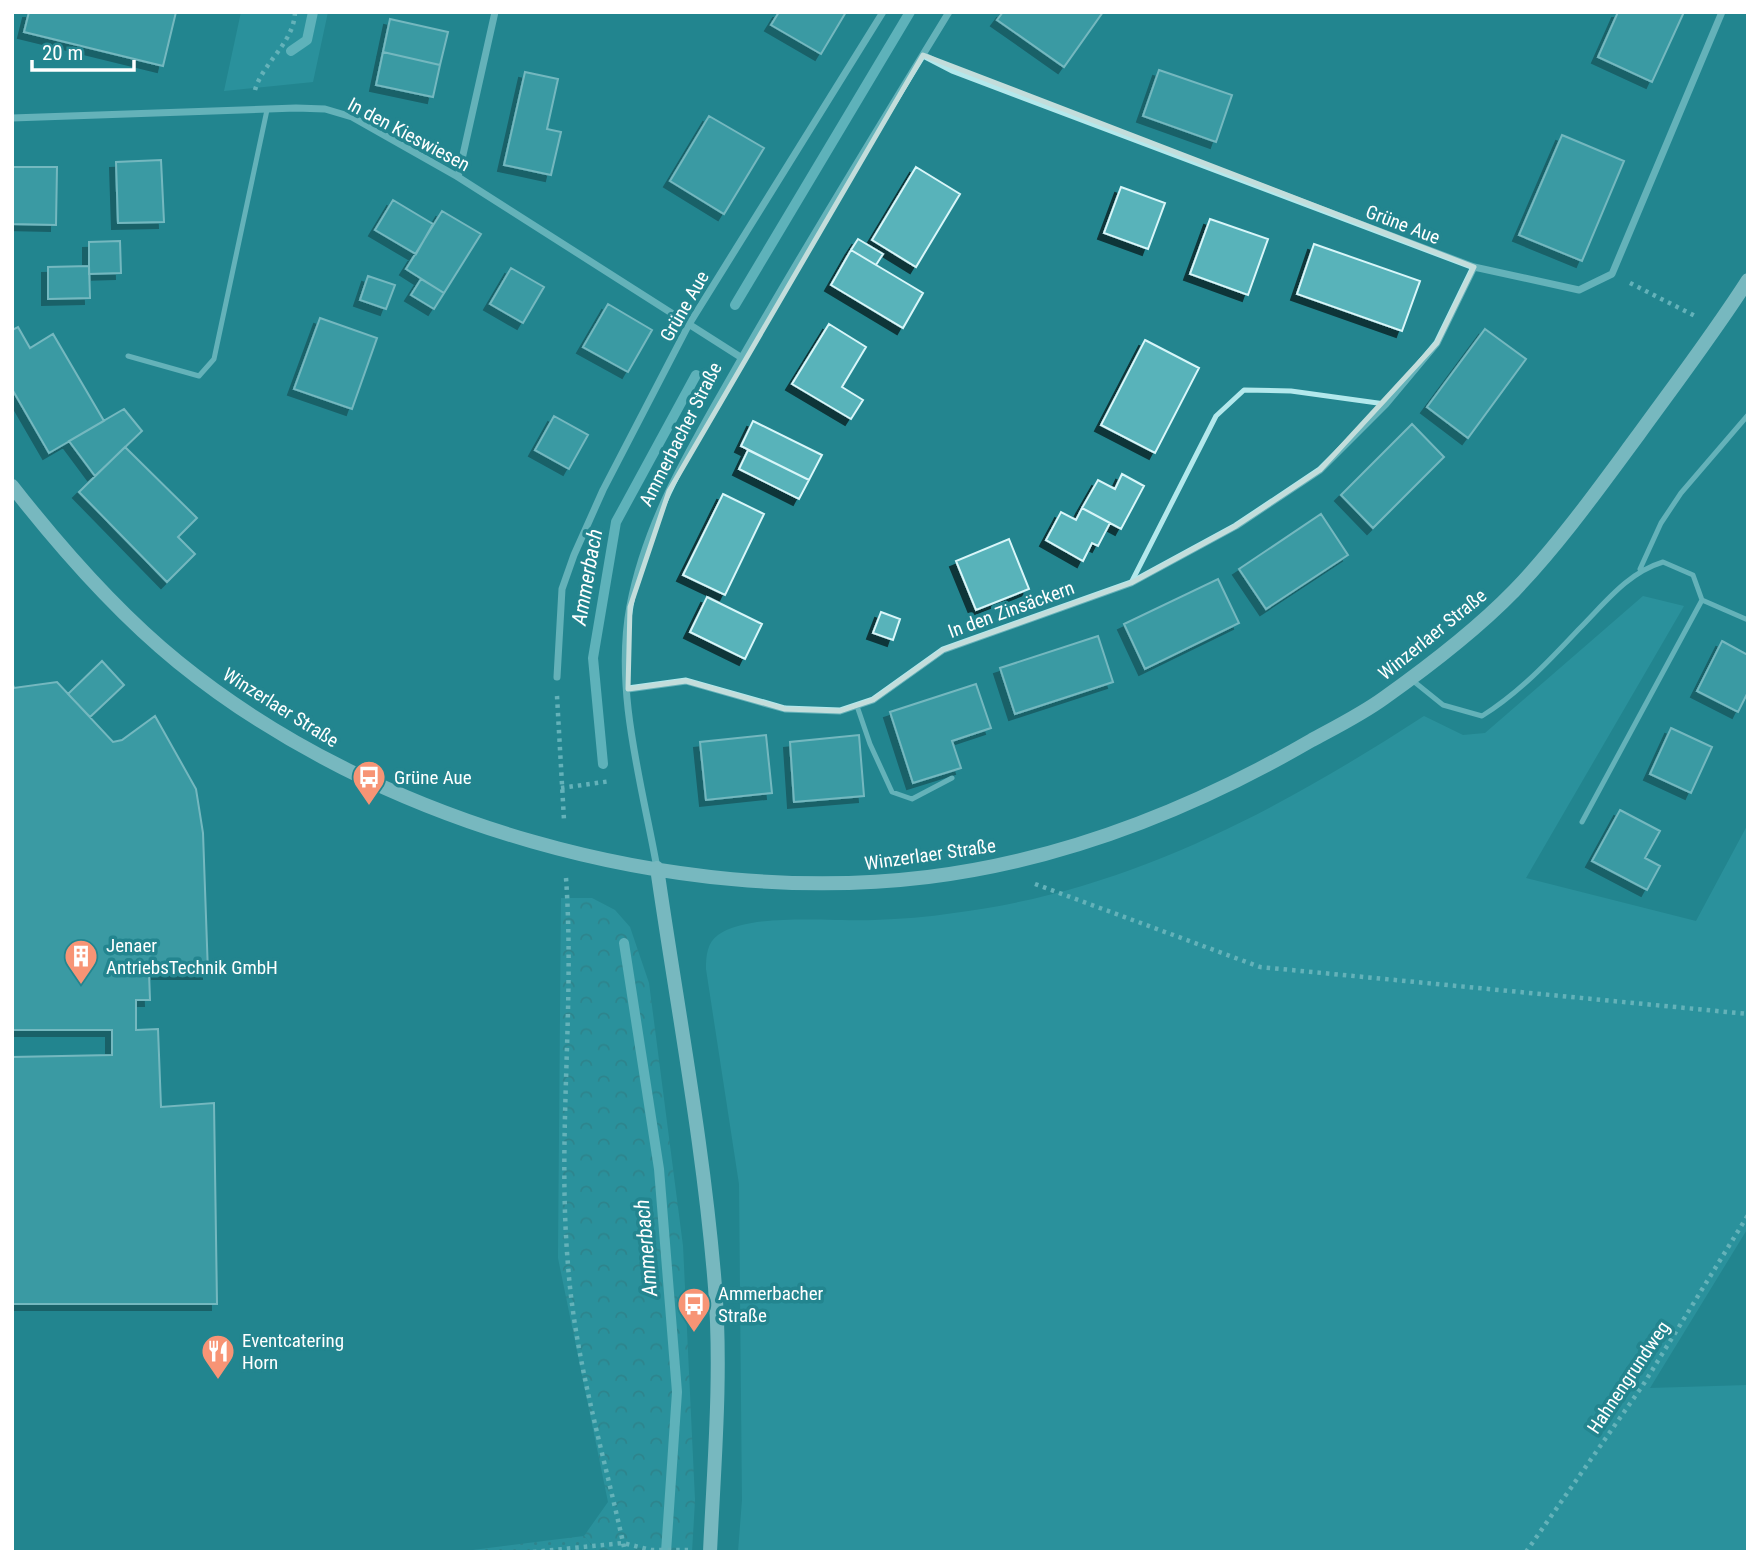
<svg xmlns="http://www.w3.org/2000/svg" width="1760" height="1564" viewBox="0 0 1760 1564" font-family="'Roboto Condensed',sans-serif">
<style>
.grass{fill:#34a1aa}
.forest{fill:url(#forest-crowns)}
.park{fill:url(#park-dots)}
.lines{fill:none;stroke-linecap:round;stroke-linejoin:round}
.stream{stroke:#a7e8ed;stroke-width:10}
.building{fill:#58b3ba;stroke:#d8f6f9;stroke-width:2;filter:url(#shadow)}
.path{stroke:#b3e8ec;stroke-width:4.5;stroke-dasharray:3.5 5;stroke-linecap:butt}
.lane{stroke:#b3e8ec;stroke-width:5}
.street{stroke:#b3e8ec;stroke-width:7}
.secondary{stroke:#def7f9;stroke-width:14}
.marked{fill:none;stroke:#c3dddb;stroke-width:5;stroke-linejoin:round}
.labels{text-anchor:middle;stroke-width:7;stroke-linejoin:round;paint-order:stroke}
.street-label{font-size:19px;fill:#fff;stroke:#23858f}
.poi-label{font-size:19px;fill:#fff;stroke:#23858f;text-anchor:start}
.water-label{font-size:21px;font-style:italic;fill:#fff;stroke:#23858f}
</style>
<defs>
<pattern id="forest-crowns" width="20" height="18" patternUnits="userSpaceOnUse" patternTransform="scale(1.75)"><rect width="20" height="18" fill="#34a1aa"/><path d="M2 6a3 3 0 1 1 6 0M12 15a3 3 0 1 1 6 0" fill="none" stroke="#3c8389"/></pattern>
<pattern id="park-dots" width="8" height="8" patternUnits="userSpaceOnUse" patternTransform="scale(1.75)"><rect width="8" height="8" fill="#34a1aa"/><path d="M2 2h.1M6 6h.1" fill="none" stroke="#3c8389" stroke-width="1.8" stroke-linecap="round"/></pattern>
<filter id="shadow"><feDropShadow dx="-6" dy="6" stdDeviation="0" flood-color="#0009"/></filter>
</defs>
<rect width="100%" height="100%" fill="#23858f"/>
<path class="grass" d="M241,12h87l-15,70 -89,9z
M1643,596l41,10 -158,272 170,43 52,-97v404l-98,160 98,-3v167h-1010l4,-52 -3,-316 -33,-215c0,-13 1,-26 12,-34 33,-23 116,-13 157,-15 26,-1 53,-3 79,-7 175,-22 325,-103 470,-197l39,19 22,-2z"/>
<path class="forest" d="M561,898h31l23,12 15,17 19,56 34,263 12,254 -3,52h-94l-14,-16 24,-34 -50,-244z"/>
<path class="park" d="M584,1536l14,16h-141z"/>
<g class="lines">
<path class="stream" d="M291,51l16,-11 6,-28
M735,305l175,-293
M603,764l-10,-106 23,-136 80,-147
M624,943l35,226 18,223 -11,160"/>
</g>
<path class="building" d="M29,12h147l-13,54 -139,-34z
M779,12h67l-25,42 -50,-29z
M1003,12h100l-39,55 -67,-47z
M1618,12h66l-32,70 -54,-25z
M390,19l58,13 -8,33 -57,-13z
M383,52l57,13 -7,32 -57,-12z
M1159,70l73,25 -16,47 -73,-26z
M525,72l33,7 -11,50 14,3 -10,43 -47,-10z
M709,116l55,32 -40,66 -54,-33z
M1562,135l62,26 -42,100 -63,-26z
M161,160l3,62 -46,1 -2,-61z
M12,167h45l-1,58 -44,-1z
M916,167l44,27 -44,73 -44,-27z
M1121,187l44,16 -17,46 -44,-16z
M393,200l40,24 -17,30 -41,-24z
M442,211l39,23 -37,59 -38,-24z
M1210,219l58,20 -20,56 -58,-21z
M858,239l25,15 -7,11 -25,-15z
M120,241l1,32 -32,1v-32z
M1314,244l106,37 -18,50 -105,-37z
M851,250l72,43 -20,35 -72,-43z
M89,266l1,32 -42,1v-32z
M511,268l33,19 -21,36 -33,-19z
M368,276l27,9 -9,24 -26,-9z
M421,279l23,14 -10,16 -23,-14z
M608,304l44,26 -24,42 -45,-25z
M320,318l57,20 -25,71 -58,-20z
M829,324l37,23 -24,40 21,13 -12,19 -59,-35z
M18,327l12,21 23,-14 51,87 -55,32 -37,-64v-59z
M1485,329l41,30 -58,79 -41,-31z
M1145,340l54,28 -44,85 -54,-28z
M124,409l18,22 -47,45 -26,-35z
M554,416l34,19 -19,34 -34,-19z
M753,421l69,34 -13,25 -68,-34z
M1412,424l32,33 -71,71 -32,-33z
M125,447l72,71 -19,19 17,17 -28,28 -88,-90z
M748,450l61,30 -10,19 -60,-30z
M1122,474l22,12 -23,43 -39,-21 16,-28 17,9z
M723,494l41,20 -39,81 -42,-20z
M1082,508l28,15 -12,23 -6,-3 -9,18 -37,-21 15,-28 15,8z
M1321,514l27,41 -82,54 -27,-40z
M1009,539l20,50 -53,21 -20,-49z
M1218,579l21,44 -94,46 -21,-45z
M707,597l55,27 -17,35 -55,-27z
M881,612l19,7 -7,21 -20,-7z
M1098,636l15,46 -98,32 -15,-46z
M1722,641l26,14v37l-10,20 -41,-21z
M102,661l22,24 -34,32 -22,-23z
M12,682l2,6 43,-6 56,60 9,-2 33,-24 41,73 7,44 5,140h-59l1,27h-14v30l22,-1 3,78 53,-4 3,201h-205v-247l100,-2v-25h-100z
M976,684l15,44 -39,13 9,27 -48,15 -23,-71z
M1671,728l41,19 -21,46 -41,-19z
M766,735l6,58 -66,7 -6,-58z
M859,735l5,61 -70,6 -4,-60z
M1620,810l40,21 -15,27 15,8 -13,24 -55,-29z"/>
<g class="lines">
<path class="path" d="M255,90c8,-28 39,-47 40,-78
M1630,283l67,34
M557,696l7,124
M561,788l50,-7
M566,878c9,129 -9,258 2,387 7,97 37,192 57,287
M1035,884l225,83 488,47
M533,1552l90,-9 28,7h37
M1526,1552l117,-167 105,-170"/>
<path class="lane" d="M128,356l71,20 15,-17 53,-249
M1640,569l21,-46 20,-30 67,-78
M1131,583l85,-167 28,-26 47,1 94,13
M1702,600l46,20
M1412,680l31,25 39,11c37,-23 67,-55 97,-87 26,-26 48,-56 84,-67l30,13 9,25 -120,222
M857,706l13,38 22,48 20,7 40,-21"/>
<path class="street" d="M923,55l29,15 522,197 105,23 33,-16 110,-262
M12,118l284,-10 29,1 27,8 106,60 284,181
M458,177l37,-165
M557,677l5,-88 12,-34 29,-65 85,-164 195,-314
M628,689l58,-8 99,28 55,2 33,-11 70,-50 188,-67 105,-57 84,-56 66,-66 51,-61 37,-76
M657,868c-15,-84 -43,-177 -27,-262 17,-92 70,-174 115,-254 66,-115 135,-227 204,-340"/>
<path class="secondary" d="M12,486c47,60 107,128 166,176 198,161 497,246 750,215 137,-17 265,-68 384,-137 24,-13 50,-26 72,-42 45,-32 92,-68 130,-107 46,-48 85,-103 125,-157 37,-51 75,-101 109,-154
M657,868c20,139 47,279 58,419 7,87 -1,178 -5,265"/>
</g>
<path d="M0 0H1760V1564H0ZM923,55l551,212 -37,76 -117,127 -84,56 -105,57 -188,67 -70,50 -33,11 -55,-2 -99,-28 -58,8 2,-82 39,-116z" fill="#23858f" fill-opacity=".55" fill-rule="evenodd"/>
<path class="marked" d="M923,55l551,212 -37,76 -117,127 -84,56 -105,57 -188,67 -70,50 -33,11 -55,-2 -99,-28 -58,8 2,-82 39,-116z"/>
<defs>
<symbol id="bus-pin" viewBox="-11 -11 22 30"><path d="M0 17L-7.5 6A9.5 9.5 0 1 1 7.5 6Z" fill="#f79475" stroke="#23858f"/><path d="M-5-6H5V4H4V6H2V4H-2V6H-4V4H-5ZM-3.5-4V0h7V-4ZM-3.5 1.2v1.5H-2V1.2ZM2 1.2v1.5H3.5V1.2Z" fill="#fff"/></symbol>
<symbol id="building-pin" viewBox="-11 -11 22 30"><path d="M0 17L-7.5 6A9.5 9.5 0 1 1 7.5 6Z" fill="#f79475" stroke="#23858f"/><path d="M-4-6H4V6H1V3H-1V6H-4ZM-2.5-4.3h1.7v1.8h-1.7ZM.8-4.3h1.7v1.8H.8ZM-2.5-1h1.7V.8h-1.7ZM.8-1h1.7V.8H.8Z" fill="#fff"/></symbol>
<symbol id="restaurant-pin" viewBox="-11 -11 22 30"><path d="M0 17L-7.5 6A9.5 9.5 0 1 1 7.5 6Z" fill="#f79475" stroke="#23858f"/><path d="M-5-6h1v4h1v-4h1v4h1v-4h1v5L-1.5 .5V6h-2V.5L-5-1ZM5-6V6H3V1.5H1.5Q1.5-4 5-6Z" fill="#fff"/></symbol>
</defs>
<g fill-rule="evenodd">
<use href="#bus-pin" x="350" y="758" width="38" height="52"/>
<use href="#building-pin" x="62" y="937" width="38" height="52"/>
<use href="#bus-pin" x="675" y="1285" width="38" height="52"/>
<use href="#restaurant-pin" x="199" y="1332" width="38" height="52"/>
</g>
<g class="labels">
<g class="street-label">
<text transform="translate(409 134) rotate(28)" y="7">In den Kieswiesen</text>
<text transform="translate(1403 224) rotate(21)" y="7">Grüne Aue</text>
<text transform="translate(684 306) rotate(-60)" y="7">Grüne Aue</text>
<text transform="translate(680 434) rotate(-63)" y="7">Ammerbacher Straße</text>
<text transform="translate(1011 609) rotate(-20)" y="7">In den Zinsäckern</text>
<text transform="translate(1432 634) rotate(-39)" y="7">Winzerlaer Straße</text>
<text transform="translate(281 707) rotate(32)" y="7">Winzerlaer Straße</text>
<text transform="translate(930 854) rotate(-8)" y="7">Winzerlaer Straße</text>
<text transform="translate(1628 1377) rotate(-56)" y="7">Hahnengrundweg</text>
</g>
<g class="poi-label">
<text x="394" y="784">Grüne Aue</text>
<text x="106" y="952">Jenaer<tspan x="106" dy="22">AntriebsTechnik GmbH</tspan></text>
<text x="718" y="1300">Ammerbacher<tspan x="718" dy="22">Straße</tspan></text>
<text x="242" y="1347">Eventcatering<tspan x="242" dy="22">Horn</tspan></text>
</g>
<g class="water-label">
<text transform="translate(587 577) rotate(-80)" y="7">Ammerbach</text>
<text transform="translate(646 1248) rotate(-95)" y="7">Ammerbach</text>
</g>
</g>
<rect width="1760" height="1564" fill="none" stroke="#ffffff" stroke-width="28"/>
<path d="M32 60v10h102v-10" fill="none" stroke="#ffffff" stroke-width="3.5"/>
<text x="42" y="60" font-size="21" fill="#ffffff" stroke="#23858f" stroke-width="5" paint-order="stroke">20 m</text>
</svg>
